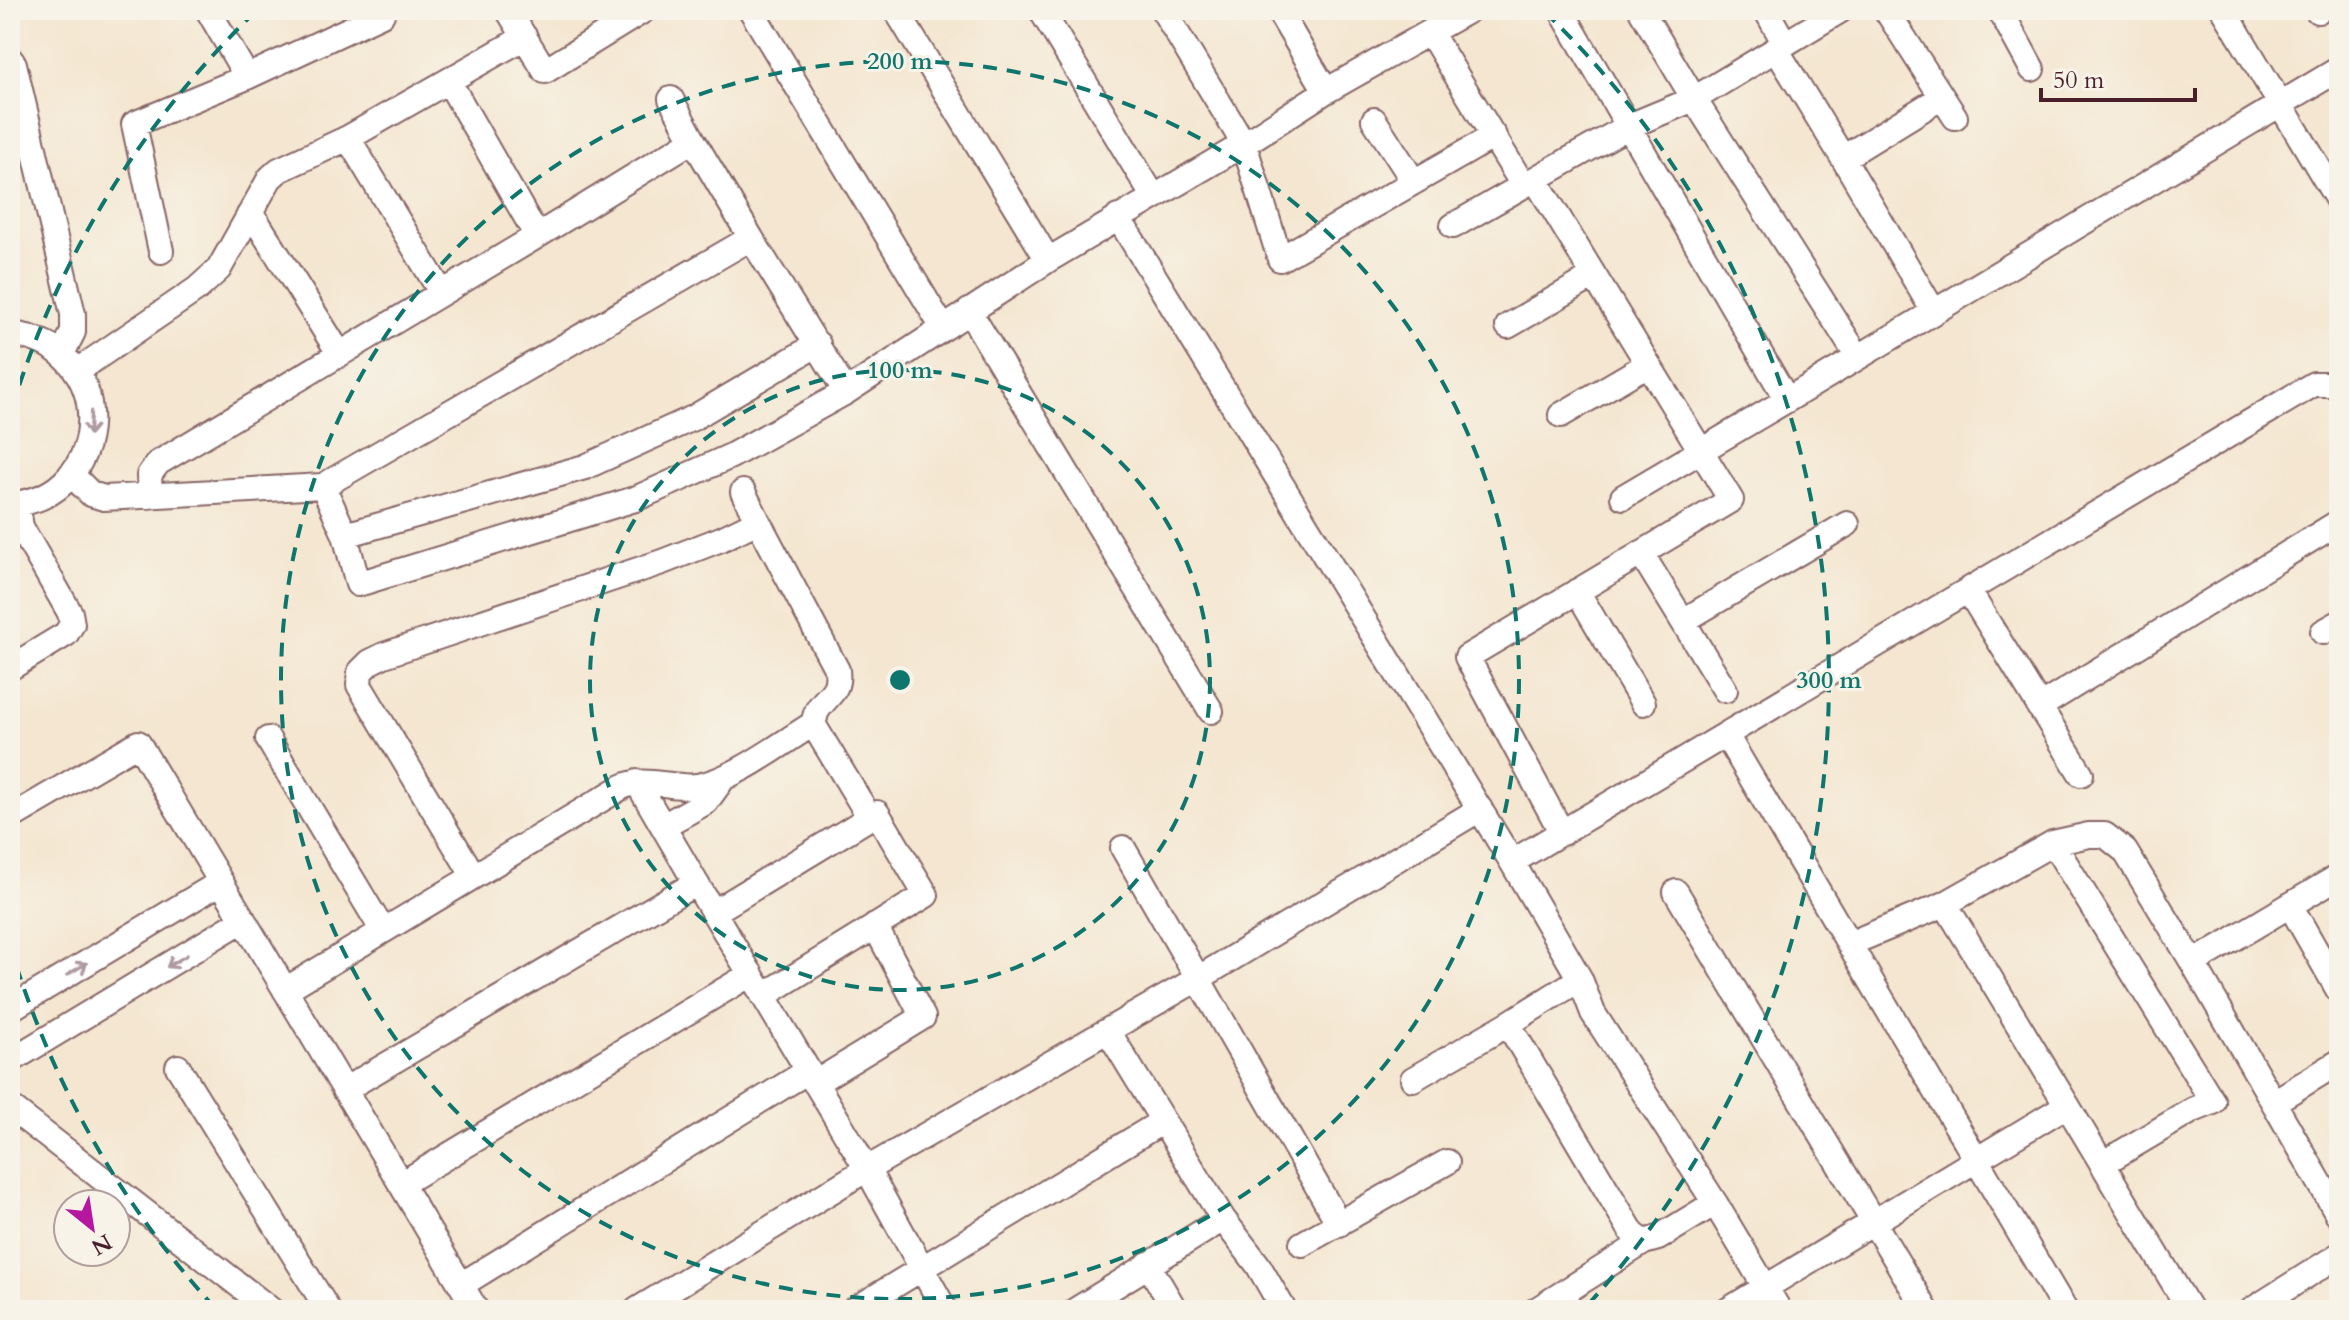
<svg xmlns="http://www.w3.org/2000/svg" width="2349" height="1320" viewBox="0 0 2349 1320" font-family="Cardo,serif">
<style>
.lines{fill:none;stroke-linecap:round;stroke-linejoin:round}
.minor-casing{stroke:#866565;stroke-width:28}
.minor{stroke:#fff;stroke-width:24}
.oneway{stroke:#ae9aa0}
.ring{fill:none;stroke:#0f766e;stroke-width:4;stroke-dasharray:14 10}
.centre{fill:#0f766e;stroke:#f7f3e8;stroke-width:4}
.ring-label{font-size:24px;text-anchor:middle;font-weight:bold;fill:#0f766e;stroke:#f7f3e8;stroke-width:6;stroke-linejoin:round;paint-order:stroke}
</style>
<rect width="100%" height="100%" fill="#f7f3e8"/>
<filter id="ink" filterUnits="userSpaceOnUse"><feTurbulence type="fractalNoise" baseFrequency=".0125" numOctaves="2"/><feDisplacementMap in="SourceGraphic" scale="16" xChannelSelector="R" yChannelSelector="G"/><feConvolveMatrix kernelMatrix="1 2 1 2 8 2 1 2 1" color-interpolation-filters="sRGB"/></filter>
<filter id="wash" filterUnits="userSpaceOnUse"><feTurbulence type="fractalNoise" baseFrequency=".006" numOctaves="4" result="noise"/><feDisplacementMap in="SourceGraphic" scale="32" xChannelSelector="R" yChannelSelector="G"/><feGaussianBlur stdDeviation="1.8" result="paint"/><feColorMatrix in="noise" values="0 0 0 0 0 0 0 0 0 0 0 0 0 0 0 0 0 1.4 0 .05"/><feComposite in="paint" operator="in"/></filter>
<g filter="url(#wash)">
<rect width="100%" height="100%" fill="#f4e6d0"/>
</g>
<g filter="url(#ink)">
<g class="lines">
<defs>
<path id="minor" d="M208,10l39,67
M508,10l37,61 99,-61
M751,10l192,318
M896,10l152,250
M1041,10l112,186
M1163,10l81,134 36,115 214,-123
M1278,10l48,81
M1561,10l226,390 -164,97
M1641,10l53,89 164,258
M1766,10l19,34
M1886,10l69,107
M2000,10l32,59
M2224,10l115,192
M2317,10l1,1
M1430,32l93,153
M1776,49l67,109
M10,59l4,5 59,250v18l-11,22
M449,82l88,154
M671,99l22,41
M1374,120l40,62
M348,138l93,154
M249,215l8,7 82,131
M1118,217l394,645
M1453,226l82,-47
M161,251l-27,-127 113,-47 135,-63
M969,311l242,400
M1934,312l-91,-154 99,-61
M1508,326l86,-50
M10,334c111,11 103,165 0,170
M77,371l120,-82 22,-20 51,-91 9,-8 69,-32 177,-101
M1787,400l552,-331
M1561,415l87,-51
M71,474l20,20 13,4 219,-12 428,-248 95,154
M323,486l22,49 13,49 277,-85 96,-43 115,-64 202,-132 196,-116 82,-53 143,-81
M150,496l-1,-21 9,-12 379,-227 156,-96 58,98
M345,535l240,-68 108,-49 125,-74
M1641,553l84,137
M1968,590l113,184
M1577,591l66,112
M1683,621l164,-97
M2323,632l16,-9
M10,668l56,-34 6,-10 -2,-11 -49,-86 -4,-24
M2039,707l300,-185
M813,724l57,94
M1726,735l339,575
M268,739l115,192
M637,782l59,101
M10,818l128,-75 338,567
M663,826l43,-24 16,-22
M1562,833l-95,-176 264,-157 -196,-321 94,-53 65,-27 147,-89
M2053,843l160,259 -20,8 -91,54
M1123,848l216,376
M473,875l-114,-190 1,-13 10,-10 14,-7 278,-93 59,-23 37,-18 -15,-29
M2339,876l-146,87 146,253
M1676,892l250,418
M1945,904l108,-61 36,-8h16l20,16 68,112
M2290,905l49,86
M714,912l163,-99 49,82 -163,101
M1849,944l96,-40 122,201
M285,990l337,-203c22,-11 50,2 75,-1 37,-6 83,-42 116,-62 2,-5 2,-9 4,-13 10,-17 23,-18 20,-41l-79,-149
M10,1009l211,-127
M1508,1024l125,210 11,8 14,-4 57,-35
M1108,1031l115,188 35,46 26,45
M10,1061l233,-141
M178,1067l150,243
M1413,1079l95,-55 72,-45
M815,1083l108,-66 -48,-91
M344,1090l352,-207 171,286 78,141
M2274,1102l65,-40
M10,1107l261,203
M401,1184l350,-210
M1302,1244l145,-82
M1148,1264l27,46
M461,1285l347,-214
M637,1310l230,-141 332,-191 281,-169
M854,1310l309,-189
M1076,1310l147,-91
M1536,1310l108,-68
M1728,1310l339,-205 123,205
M1779,1310l-64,-107 -122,-190 -13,-34 -68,-117 802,-478h17l8,3
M2252,1310l87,-55"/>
</defs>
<use href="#minor" class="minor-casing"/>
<use href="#minor" class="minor"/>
</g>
<defs><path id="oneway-shaft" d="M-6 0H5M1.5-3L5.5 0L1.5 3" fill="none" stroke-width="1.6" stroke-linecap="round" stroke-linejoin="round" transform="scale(2)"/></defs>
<g class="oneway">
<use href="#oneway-shaft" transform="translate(90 423) rotate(93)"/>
<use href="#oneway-shaft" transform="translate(177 961) rotate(149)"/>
<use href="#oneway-shaft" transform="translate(77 969) rotate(-31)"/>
</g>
</g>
<g class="ring">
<circle cx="900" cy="680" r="310"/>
<circle cx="900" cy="680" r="619"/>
<path d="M215 1308A929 929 0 0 1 12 952M12 408A929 929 0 0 1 255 12M1545 12A929 929 0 0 1 1585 1308"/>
</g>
<circle cx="900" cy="680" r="12" class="centre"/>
<g class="ring-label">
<text x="900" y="69">200 m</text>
<text x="900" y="378">100 m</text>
<text x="1829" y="688">300 m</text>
</g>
<rect width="2349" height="1320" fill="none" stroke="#f7f3e8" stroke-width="40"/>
<g transform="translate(92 1228) rotate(150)"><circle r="38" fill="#f7f3e8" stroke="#b29e9c" stroke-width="2"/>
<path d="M0-6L14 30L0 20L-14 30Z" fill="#b5179e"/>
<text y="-12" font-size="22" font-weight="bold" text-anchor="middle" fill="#4a1f2b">N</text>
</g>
<path d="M2041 88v12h154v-12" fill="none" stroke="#4a1f2b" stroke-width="4"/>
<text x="2053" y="88" font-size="24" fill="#4a1f2b" stroke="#f7f3e8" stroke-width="6" paint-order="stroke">50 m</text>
</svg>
